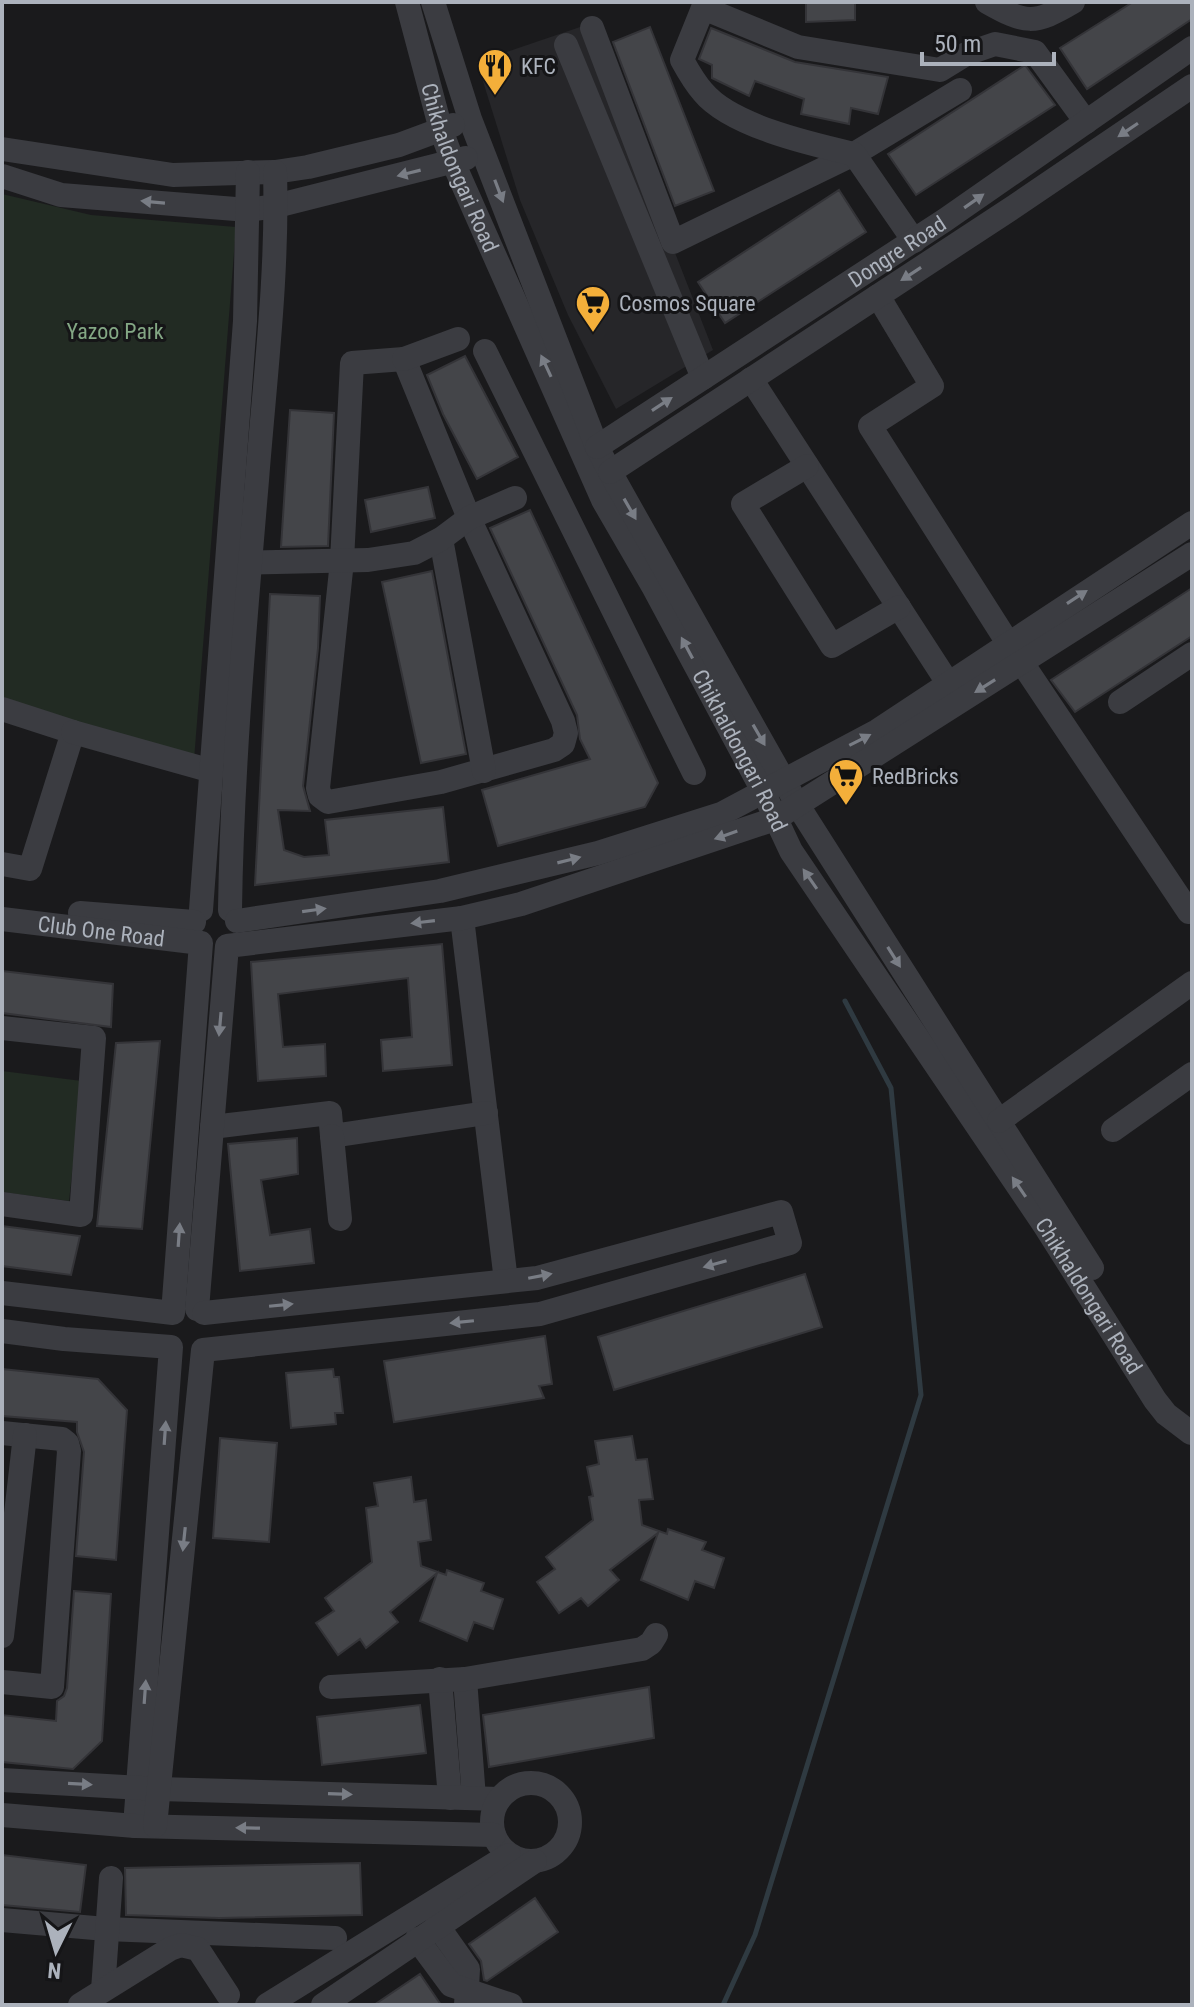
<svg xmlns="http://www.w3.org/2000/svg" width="1194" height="2007" viewBox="0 0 1194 2007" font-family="'Roboto Condensed',sans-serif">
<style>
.built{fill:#262629}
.green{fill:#222b23}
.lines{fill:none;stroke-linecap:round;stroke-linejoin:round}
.stream{stroke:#2f3a41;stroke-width:5}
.building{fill:#444549;stroke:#343438;stroke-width:2}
.minor{stroke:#3b3c41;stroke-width:24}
.oneway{fill:#797d85}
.labels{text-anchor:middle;stroke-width:6;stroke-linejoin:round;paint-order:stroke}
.poi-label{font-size:22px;fill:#acb2bc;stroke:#151517;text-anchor:start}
.street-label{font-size:22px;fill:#acb2bc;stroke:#151517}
.park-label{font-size:22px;fill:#83a784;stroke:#151517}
</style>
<rect width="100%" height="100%" fill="#1a1a1c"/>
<path class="built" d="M586,25l127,325 -97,59 -48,-94 -48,-115 -43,-138z"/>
<path class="green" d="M2,194l89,21 145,12 -42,533 -192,-60z
M2,1071l80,10 -13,120 -67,-9z"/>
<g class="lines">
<path class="stream" d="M723,2005l32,-70 166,-540 -30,-307 -46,-87"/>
</g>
<path class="building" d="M806,2h49v18l-49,2z
M1133,2h59v17l-105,70 -27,-41z
M650,27l64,164 -39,15 -62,-164z
M711,28l84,34 93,15 -10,37 -27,-6 -2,16 -48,-10 3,-15 -49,-18 -6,15 -37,-18v-13l-13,-6z
M1025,65l30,40 -139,90 -28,-41z
M839,190l27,42 -141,91 -27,-41z
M465,356l53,101 -41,22 -34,-65 -16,-39z
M290,410l44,3 -6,133 -47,1z
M428,487l7,31 -64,14 -6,-32z
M530,510l128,273 -13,24 -147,39 -16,-56 108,-31 -10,-20 -3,-24 -87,-187z
M432,571l34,183 -45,9 -39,-181z
M1192,588v48l-117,76 -24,-32z
M270,594l50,2 -2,52 -15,138 7,25 -32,-1 6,40 20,7 25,-2 -4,-35 118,-13 6,55 -194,23z
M442,944l10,121 -69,6 -2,-31 31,-3 -4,-59 -130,16 5,53 42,-3 1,32 -68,5 -7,-119z
M2,971l111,13 -2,43 -109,-14z
M160,1041l-18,188 -45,-3 19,-183z
M297,1138l1,36 -37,6 9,55 40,-6 4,34 -74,8 -12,-127z
M2,1226l78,10 -9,39 -69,-9z
M805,1274l17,53 -208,63 -16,-53z
M545,1336l7,48 -13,2 5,12 -150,24 -10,-61z
M2,1369l96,10 29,31 -11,150 -40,-4 8,-104 -7,-20v-10l-75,-6z
M333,1369l1,8h5l4,36h-8l1,11 -45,4 -5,-55z
M632,1436l4,24 11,-1 6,40 -14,1 3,25 25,9 1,-5 38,13 -4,8 22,8 -10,30 -19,-7 -7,19 -47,-20 17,-47 -48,37 9,10 -31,26 -7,-8 -22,15 -22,-31 18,-13 -9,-12 47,-37 -4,-23 4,-1 -6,-29 12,-3 -4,-23z
M220,1438l57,5 -8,99 -56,-4z
M411,1477l3,25 12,-2 5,40 -13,2 3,24 25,9 1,-5 37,13 -3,8 22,8 -10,30 -19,-7 -7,19 -47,-20 17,-48 -47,39 8,10 -32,26 -6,-9 -22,16 -22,-32 18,-12 -9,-13 47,-36 -6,-54 12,-2 -4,-23z
M74,1591l37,3 -9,147 -29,28 -71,-7v-47l54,6 1,-20 7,-5 3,-8z
M649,1687l5,51 -165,29 -6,-52z
M420,1705l6,48 -104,12 -5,-48z
M2,1855l84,10 -6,47 -78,-7z
M360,1863l2,52 -143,3 -93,-3 -1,-47z
M535,1898l23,34 -71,49 -3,-1 -3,-19 -12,-17z
M420,1974l21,31h-67z"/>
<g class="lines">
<g class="minor">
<path id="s1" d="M407,2l34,128 12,32 150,338 51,88 109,203 28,60 254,375 110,174 11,14 25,19"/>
<path d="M433,2l37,117 127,328 13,25 187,332 295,464"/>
<path d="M987,2c39,22 47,23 86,0"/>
<path d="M592,28l81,214 181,-88 106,-64"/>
<path d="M566,45l137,333"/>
<path d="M2,149l171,26 102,-3 33,-5 91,-22 54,-20"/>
<path d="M2,176l59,19 187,15 28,-4 190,-48"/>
<path d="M914,241l-60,-87c-43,-10 -123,-28 -151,-62 -8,-9 -15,-21 -21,-32l21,-52 95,39 142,23 26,-16 29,-10 40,8 51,70"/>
<path d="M878,296l54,90 -62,40 138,217"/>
<path d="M485,351l209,422"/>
<path d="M404,359l65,159 94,203 3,12 -3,11 -9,6 -113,32 -113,20 -8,-6 -2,-8 24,-227 10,-198z"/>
<path d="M404,359l54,-20"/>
<path d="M751,379l197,304"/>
<path id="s2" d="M597,447l348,-227 247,-172"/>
<path d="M807,466l-64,38 89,142 67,-39"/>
<path d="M610,472l405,-266 177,-120"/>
<path d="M441,539l43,232"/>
<path d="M235,563l133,-3 46,-7 27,-14 28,-21 46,-20"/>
<path d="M1022,663l167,249"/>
<path d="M1120,702l72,-48"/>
<path d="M2,709l71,23 -43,137 -28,-5"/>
<path d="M73,732l139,39"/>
<path d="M201,910l44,-589 3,-149"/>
<path d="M230,910c2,-143 15,-287 27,-430 8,-103 21,-205 18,-308"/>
<path d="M80,913l114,9"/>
<path d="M462,918l44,363"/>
<path id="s3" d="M2,919l199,24 -28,370 -171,-20"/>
<path d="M237,921l203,-30 158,-38 123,-39 156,-83 315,-208"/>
<path d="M2,1028l92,10 -13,177 -79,-11"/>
<path d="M999,1121l193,-138"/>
<path d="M212,1127l118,-14 2,23 154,-23"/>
<path d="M1113,1130l79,-56"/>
<path d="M332,1136l8,83"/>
<path d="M197,1309l30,-363 235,-28 59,-14 254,-85 417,-265"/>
<path d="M2,1331l62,8 107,8 -36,479"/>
<path d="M2,1433l60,6 5,4 2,8 -17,236 -50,-5"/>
<path d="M2,1636l23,-201"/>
<path d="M440,1679l10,119"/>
<path d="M465,1679l9,119"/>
<path d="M331,1687l134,-8 177,-30 9,-6 5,-8"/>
<path d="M2,1780l157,9 340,10"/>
<circle cx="531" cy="1822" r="39"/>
<path d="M2,1815l133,11 359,9"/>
<path d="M155,1826l48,-476 337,-36 250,-71 -9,-31 -244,66 -333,35"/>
<path d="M2,1920l104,9 229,9"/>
<path d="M437,1925l31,44 -2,36"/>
<path d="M417,1939l34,46 60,20"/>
<path d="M103,1990l8,-112"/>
<path d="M80,2005l90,-56 11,-4 17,4 30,46"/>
<path d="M267,2005l242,-150"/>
<path d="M323,2005l212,-144"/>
</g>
</g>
<defs><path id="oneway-solid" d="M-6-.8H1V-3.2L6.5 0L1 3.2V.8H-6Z" transform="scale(2)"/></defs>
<g class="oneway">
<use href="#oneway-solid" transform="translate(1128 130) rotate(146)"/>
<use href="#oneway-solid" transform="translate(409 173) rotate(166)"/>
<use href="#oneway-solid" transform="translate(499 191) rotate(69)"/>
<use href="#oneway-solid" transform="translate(974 201) rotate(-35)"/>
<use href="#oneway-solid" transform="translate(153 202) rotate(-175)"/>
<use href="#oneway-solid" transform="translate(911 274) rotate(147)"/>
<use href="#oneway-solid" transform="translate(546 366) rotate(-115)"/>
<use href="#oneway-solid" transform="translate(662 404) rotate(-33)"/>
<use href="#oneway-solid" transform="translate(630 509) rotate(60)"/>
<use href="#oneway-solid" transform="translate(1077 597) rotate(-33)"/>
<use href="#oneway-solid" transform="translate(687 648) rotate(-118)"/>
<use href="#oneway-solid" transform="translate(985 686) rotate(148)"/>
<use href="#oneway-solid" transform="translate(759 735) rotate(60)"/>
<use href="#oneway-solid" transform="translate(860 740) rotate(-27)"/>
<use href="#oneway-solid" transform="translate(726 835) rotate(161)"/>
<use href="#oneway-solid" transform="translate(569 860) rotate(-14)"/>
<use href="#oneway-solid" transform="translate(810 879) rotate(-125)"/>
<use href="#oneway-solid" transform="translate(314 910) rotate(-8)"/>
<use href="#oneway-solid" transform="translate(423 922) rotate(173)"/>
<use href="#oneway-solid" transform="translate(894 957) rotate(58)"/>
<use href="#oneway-solid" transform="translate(220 1024) rotate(95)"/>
<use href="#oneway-solid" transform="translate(1019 1187) rotate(-124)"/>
<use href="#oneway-solid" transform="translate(179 1235) rotate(-86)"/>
<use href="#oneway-solid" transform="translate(715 1264) rotate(164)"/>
<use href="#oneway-solid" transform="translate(540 1276) rotate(-11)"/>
<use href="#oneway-solid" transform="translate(281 1305) rotate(-6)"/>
<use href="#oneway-solid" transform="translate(462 1322) rotate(174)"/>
<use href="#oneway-solid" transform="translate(165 1433) rotate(-86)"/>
<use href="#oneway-solid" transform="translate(184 1539) rotate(96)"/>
<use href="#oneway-solid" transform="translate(145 1692) rotate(-86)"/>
<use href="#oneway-solid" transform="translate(80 1784) rotate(3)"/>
<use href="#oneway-solid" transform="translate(340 1794) rotate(2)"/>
<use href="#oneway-solid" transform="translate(248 1828) rotate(-179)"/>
</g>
<defs>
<symbol id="restaurant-pin" viewBox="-11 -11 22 30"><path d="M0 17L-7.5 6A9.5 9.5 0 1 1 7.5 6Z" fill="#f4af3a" stroke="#151517"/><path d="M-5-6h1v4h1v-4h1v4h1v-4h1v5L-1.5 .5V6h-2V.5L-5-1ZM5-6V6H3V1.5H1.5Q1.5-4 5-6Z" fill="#111"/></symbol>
<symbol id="supermarket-pin" viewBox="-11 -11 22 30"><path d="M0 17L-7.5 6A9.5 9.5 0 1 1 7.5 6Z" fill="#f4af3a" stroke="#151517"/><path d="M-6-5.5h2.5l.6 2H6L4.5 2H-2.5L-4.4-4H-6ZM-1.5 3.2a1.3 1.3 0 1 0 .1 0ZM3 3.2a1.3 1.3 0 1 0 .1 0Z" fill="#111"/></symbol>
</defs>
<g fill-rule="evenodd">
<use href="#restaurant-pin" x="475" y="46" width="40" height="54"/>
<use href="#supermarket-pin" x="573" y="283" width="40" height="54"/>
<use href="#supermarket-pin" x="826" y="756" width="40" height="54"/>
</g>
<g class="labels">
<g class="poi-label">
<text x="521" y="74">KFC</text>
<text x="619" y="311">Cosmos Square</text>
<text x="872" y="784">RedBricks</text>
</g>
<g class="street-label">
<text dy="8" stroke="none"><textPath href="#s1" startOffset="174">Chikhaldongari Road</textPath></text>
<text dy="8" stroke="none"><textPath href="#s2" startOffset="358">Dongre Road</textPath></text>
<text dy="8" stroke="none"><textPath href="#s1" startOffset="822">Chikhaldongari Road</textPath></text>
<text dy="8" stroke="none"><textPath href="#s3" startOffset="100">Club One Road</textPath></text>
<text dy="8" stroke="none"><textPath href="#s1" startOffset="1470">Chikhaldongari Road</textPath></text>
</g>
<g class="park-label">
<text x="115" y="339">Yazoo Park</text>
</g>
</g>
<rect width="1194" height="2007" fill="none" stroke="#acb2bc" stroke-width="8"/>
<g transform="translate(56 1951) rotate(185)" stroke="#151517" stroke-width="6" paint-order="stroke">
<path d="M0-6L14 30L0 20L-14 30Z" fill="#acb2bc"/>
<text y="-12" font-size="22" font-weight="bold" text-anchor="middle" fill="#acb2bc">N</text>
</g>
<path d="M922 52v12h132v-12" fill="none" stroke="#acb2bc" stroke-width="4"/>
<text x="934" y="52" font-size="24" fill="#acb2bc" stroke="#151517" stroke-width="6" paint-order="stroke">50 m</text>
</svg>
